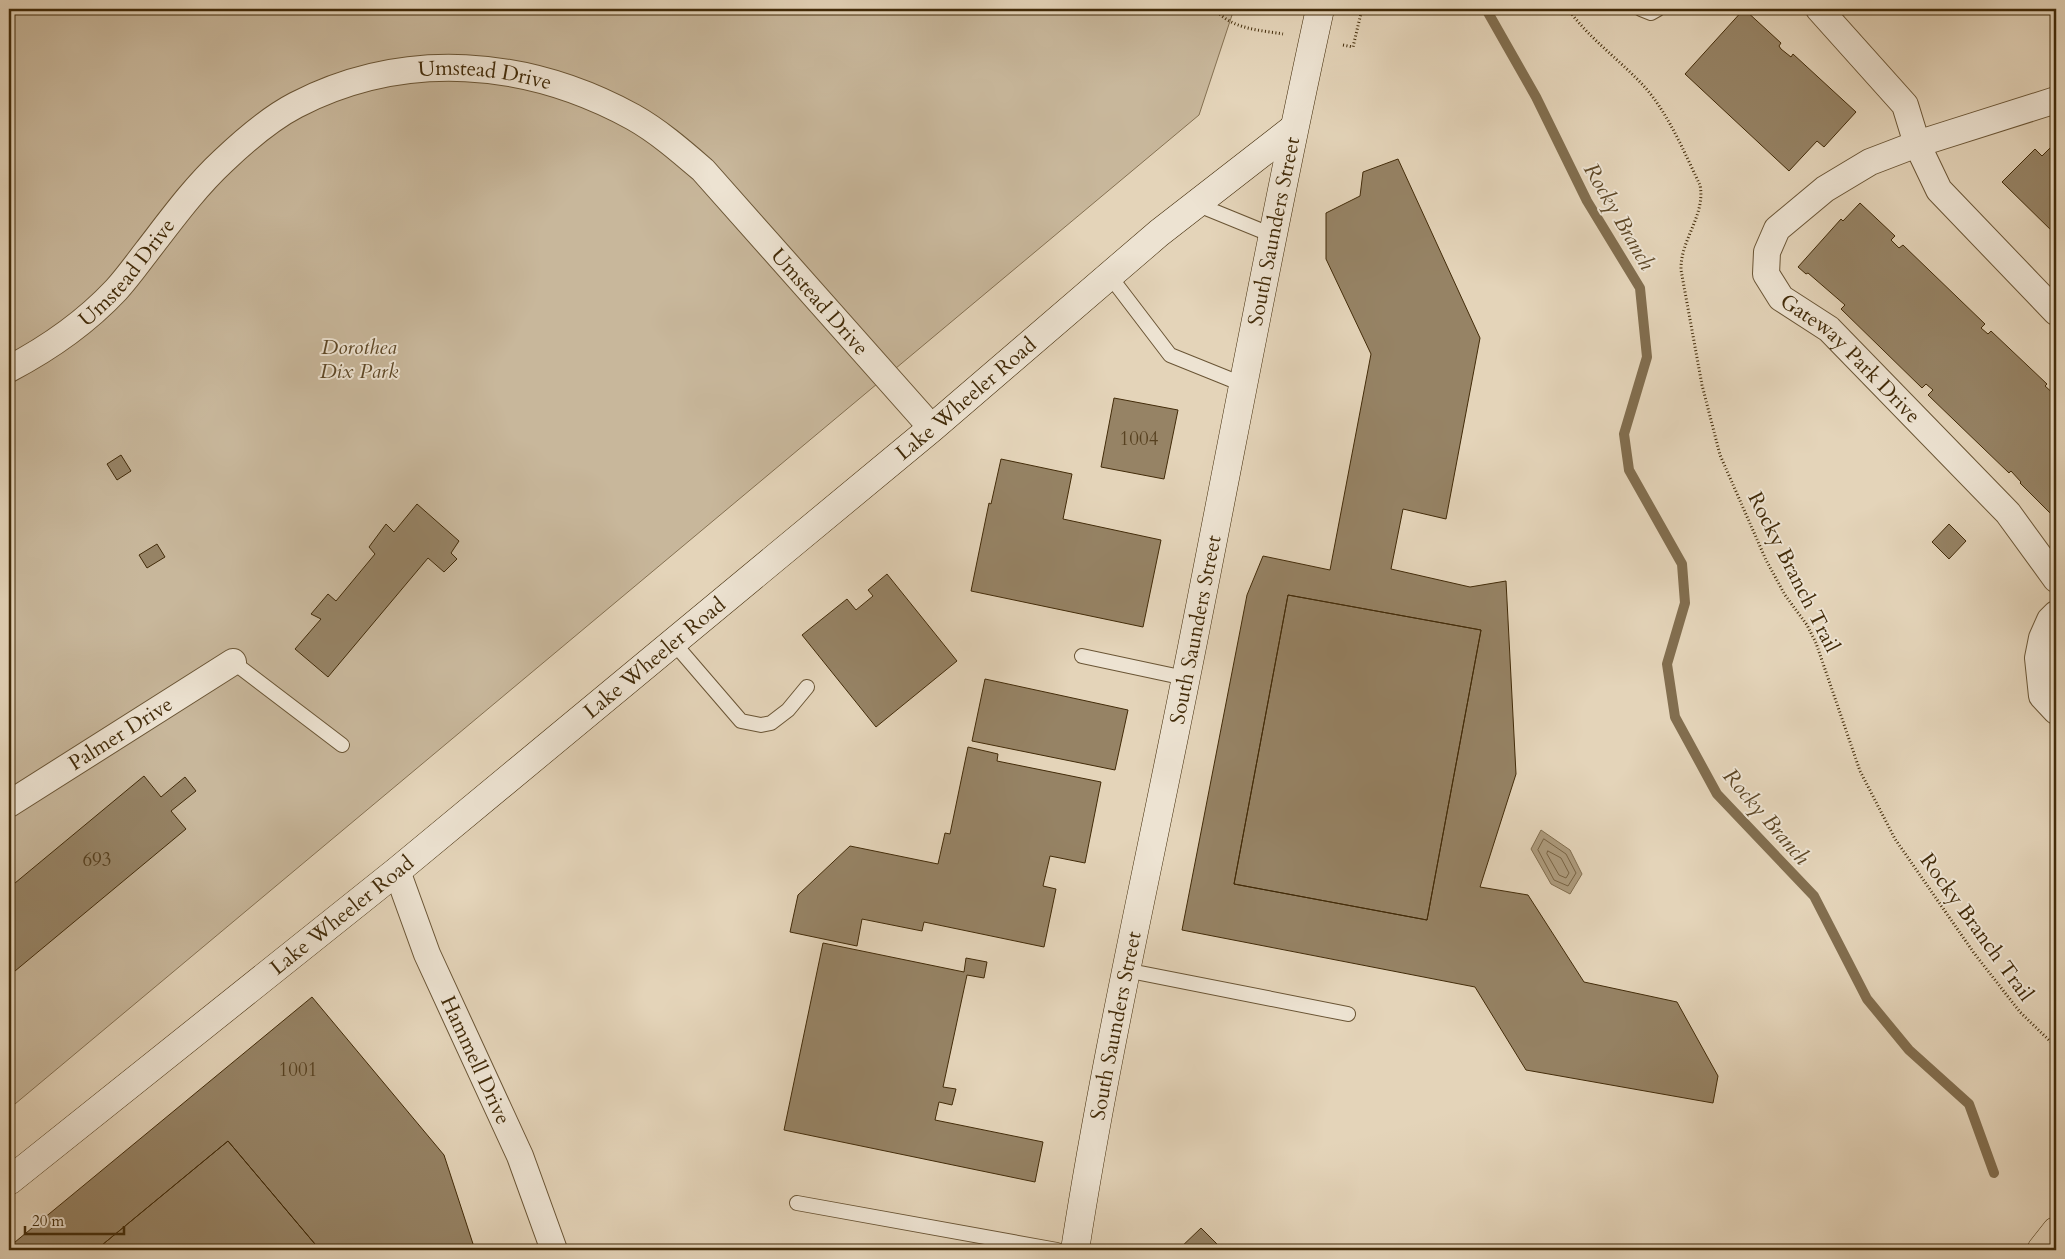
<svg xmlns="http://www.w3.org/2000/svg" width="2065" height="1259" viewBox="0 0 2065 1259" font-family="Cardo,serif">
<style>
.green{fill:#c8b79b;stroke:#857152}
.water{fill:#ad9b7d;stroke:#826e4f}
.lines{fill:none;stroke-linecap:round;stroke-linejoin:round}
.shore{stroke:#786343;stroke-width:1}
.stream{stroke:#826e4f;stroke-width:10}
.building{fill:#968365;stroke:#422b09;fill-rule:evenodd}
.lane-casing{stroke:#6a5535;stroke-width:16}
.street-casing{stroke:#6a5535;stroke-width:28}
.secondary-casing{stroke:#422b09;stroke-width:29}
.primary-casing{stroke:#422b09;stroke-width:29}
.path{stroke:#422b09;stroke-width:3;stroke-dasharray:1 2.5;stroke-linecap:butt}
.lane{stroke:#ede3d2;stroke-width:14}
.street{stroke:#ede3d2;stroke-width:26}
.secondary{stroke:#ede3d2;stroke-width:28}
.primary{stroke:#e4d4b9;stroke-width:28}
.labels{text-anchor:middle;stroke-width:4;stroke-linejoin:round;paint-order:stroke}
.number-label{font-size:19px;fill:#574120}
.street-label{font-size:21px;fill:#422b09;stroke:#ede3d2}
.park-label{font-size:21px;font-style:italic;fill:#5d4726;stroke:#ede3d2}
.water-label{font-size:22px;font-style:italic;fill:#5d4726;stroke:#ede3d2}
</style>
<rect width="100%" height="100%" fill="#e4d4b9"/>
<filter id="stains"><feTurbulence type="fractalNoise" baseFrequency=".004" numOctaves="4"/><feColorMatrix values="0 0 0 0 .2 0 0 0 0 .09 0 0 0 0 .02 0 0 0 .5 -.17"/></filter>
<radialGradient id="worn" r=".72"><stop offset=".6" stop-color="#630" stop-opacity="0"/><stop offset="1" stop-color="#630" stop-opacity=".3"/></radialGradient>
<path class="green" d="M9,9h1225l-35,106 -1190,994z"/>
<path class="water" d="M1541,830l29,20 12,24 -12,20 -19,-10 -20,-35z"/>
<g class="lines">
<path class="shore" d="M1544,839l22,15 10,19 -8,13 -14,-6 -16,-30z
M1548,851l13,7 8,15 -3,5 -7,-3 -12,-21z"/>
<path class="stream" d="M1486,9l50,88 51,104 53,87 7,69 -23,77 5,36 53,94 3,39 -18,61 8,53 42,77 97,102 53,103 42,51 60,54 25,69"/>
</g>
<path class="building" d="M1744,9l37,34 -2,3 2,3 10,8 2,-3 63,58 -32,35 -7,-6 -28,30 -104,-97z
M2056,142v93l-54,-53 33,-33 7,7z
M1398,159l82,179 -34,181 -43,-10 -12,60 79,18 36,-6 10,193 -36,113 48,8 56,87 93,20 41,74 -5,27 -187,-33 -51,-83 -293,-57 65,-335 16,-39 67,14 41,-216 -45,-95v-46l34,-17 3,-24zM1288,595l193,35 -54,290 -193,-36z
M1860,203l35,33 -4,4 8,8 4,-3 82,79 -4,4 7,6 3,-3 56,53 -2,2 11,10v123l-36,-36 1,-1 -10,-11 -2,2 -81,-78 5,-5 -7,-6 -4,4 -81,-79 4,-4 -37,-32 -2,1 -8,-7 43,-48 2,2z
M1114,398l64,12 -14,69 -63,-12z
M121,455l10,16 -14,9 -10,-16z
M1001,459l71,15 -9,45 98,21 -18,87 -172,-36 18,-88 2,1z
M417,504l42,37 -8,12 6,6 -13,13 -16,-14 -100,119 -33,-28 26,-30 -10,-5 17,-20 8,7 39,-47 -6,-7 17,-23 8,8z
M1949,524l17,17 -17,18 -17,-17z
M157,544l8,13 -18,11 -8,-13z
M887,574l70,87 -81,66 -74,-92 45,-36 9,11 17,-14 -5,-6z
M1288,595l193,35 -54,290 -193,-36z
M985,679l143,31 -13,60 -143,-29z
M968,747l30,7 -1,7 104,21 -16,81 -35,-7 -7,30 13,3 -12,58 -120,-25 -2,9 -60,-12 -5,27 -67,-14 8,-37 52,-49 88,18 7,-31 5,1z
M144,776l17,21 24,-20 11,14 -25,20 15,18 -177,147v-88z
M823,943l141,29 2,-14 21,4 -3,16 -17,-3 -24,112 13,2 -4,16 -13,-3 -4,18 108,22 -8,40 -251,-52z
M312,997l132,158 31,95h-155l-92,-109 -132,109h-87v-3z
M228,1141l92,109h-224z
M1201,1228l22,22h-45z"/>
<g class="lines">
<defs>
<path id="lane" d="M1641,9l10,4 7,-4
M1196,204l76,31
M1109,275l61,80 72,29
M673,642l68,79 20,4 10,-2 17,-13 19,-23
M1082,656l103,22
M233,662l109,83
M1125,970l223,44
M797,1203l260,47"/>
<g id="street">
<path d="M1819,9l86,96 12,39 22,46 117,122"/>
<path id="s1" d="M2056,100l-139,44 -47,18 -45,27 -48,40 -10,23 -1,22 15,24 48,31 179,184 48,66"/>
<path id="s2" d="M9,369c40,-21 76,-46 107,-79 11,-12 21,-26 31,-39 24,-31 47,-63 76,-90 21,-20 46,-42 73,-56 109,-56 231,-46 337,12 25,14 48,34 70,53l229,258"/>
<path d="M2056,614l-6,6 -8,18 -4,20 4,38 14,15"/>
<path id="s3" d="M9,804l224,-142"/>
<path id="s4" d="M397,871l30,83 93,202 34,94"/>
</g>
<g id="secondary">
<path id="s5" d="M9,1181l388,-310 535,-443 227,-195 135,-105"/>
<path id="s6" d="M1075,1250c27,-174 65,-345 100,-518 49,-241 92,-483 145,-723"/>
</g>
<path id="primary" d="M2041,1250l15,-19"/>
</defs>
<use href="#lane" class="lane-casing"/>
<use href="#street" class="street-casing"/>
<use href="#secondary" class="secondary-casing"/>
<use href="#primary" class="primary-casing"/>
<path class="path" d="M1215,9c16,20 44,21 68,25
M1568,9c20,28 49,49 73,74 26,27 43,69 59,102 6,30 -20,55 -19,85l21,115 18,70 46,105 19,35 22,30 9,18 44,128 35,68 79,114 46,59 36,35
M1343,45l10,2 9,-38"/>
<use href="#lane" class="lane"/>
<use href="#street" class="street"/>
<use href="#secondary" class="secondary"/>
<use href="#primary" class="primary"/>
</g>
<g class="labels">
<g class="number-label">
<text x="1139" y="445">1004</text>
<text x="97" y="866">693</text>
<text x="298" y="1076">1001</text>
</g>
<g class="street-label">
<text dy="7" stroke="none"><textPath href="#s2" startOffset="589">Umstead Drive</textPath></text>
<text dy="7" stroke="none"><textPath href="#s6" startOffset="1038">South Saunders Street</textPath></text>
<text dy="7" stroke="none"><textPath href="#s2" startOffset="154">Umstead Drive</textPath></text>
<text dy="7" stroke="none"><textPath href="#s2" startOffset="1009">Umstead Drive</textPath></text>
<text dy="7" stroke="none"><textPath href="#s1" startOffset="479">Gateway Park Drive</textPath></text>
<text dy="7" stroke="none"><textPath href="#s5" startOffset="1236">Lake Wheeler Road</textPath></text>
<text transform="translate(1794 572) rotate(63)" y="7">Rocky Branch Trail</text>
<text dy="7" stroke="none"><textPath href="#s6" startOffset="632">South Saunders Street</textPath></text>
<text dy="7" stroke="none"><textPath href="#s5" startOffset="831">Lake Wheeler Road</textPath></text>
<text dy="7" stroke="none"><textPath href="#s3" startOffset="132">Palmer Drive</textPath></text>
<text dy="7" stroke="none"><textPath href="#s5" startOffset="426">Lake Wheeler Road</textPath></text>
<text transform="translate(1977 927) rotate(54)" y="7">Rocky Branch Trail</text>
<text dy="7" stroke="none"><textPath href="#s6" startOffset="228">South Saunders Street</textPath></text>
<text dy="7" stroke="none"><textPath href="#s4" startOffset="205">Hammell Drive</textPath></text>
</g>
<g class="park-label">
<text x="359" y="354">Dorothea<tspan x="359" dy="24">Dix Park</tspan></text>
</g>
<g class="water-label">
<text transform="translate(1620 216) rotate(60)" y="8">Rocky Branch</text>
<text transform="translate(1767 816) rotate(49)" y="8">Rocky Branch</text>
</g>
</g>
<rect width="2065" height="1259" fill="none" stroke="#e4d4b9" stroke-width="30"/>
<rect x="10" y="10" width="2045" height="1239" fill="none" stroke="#422b09" stroke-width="2.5"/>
<rect x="15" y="15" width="2035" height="1229" fill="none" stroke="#422b09"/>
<path d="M25 1226v8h99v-8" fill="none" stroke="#422b09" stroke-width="2.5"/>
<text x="32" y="1226" font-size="15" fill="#422b09" stroke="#ede3d2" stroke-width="4" paint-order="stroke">20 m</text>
<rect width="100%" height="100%" filter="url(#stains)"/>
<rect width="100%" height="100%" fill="url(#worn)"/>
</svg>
